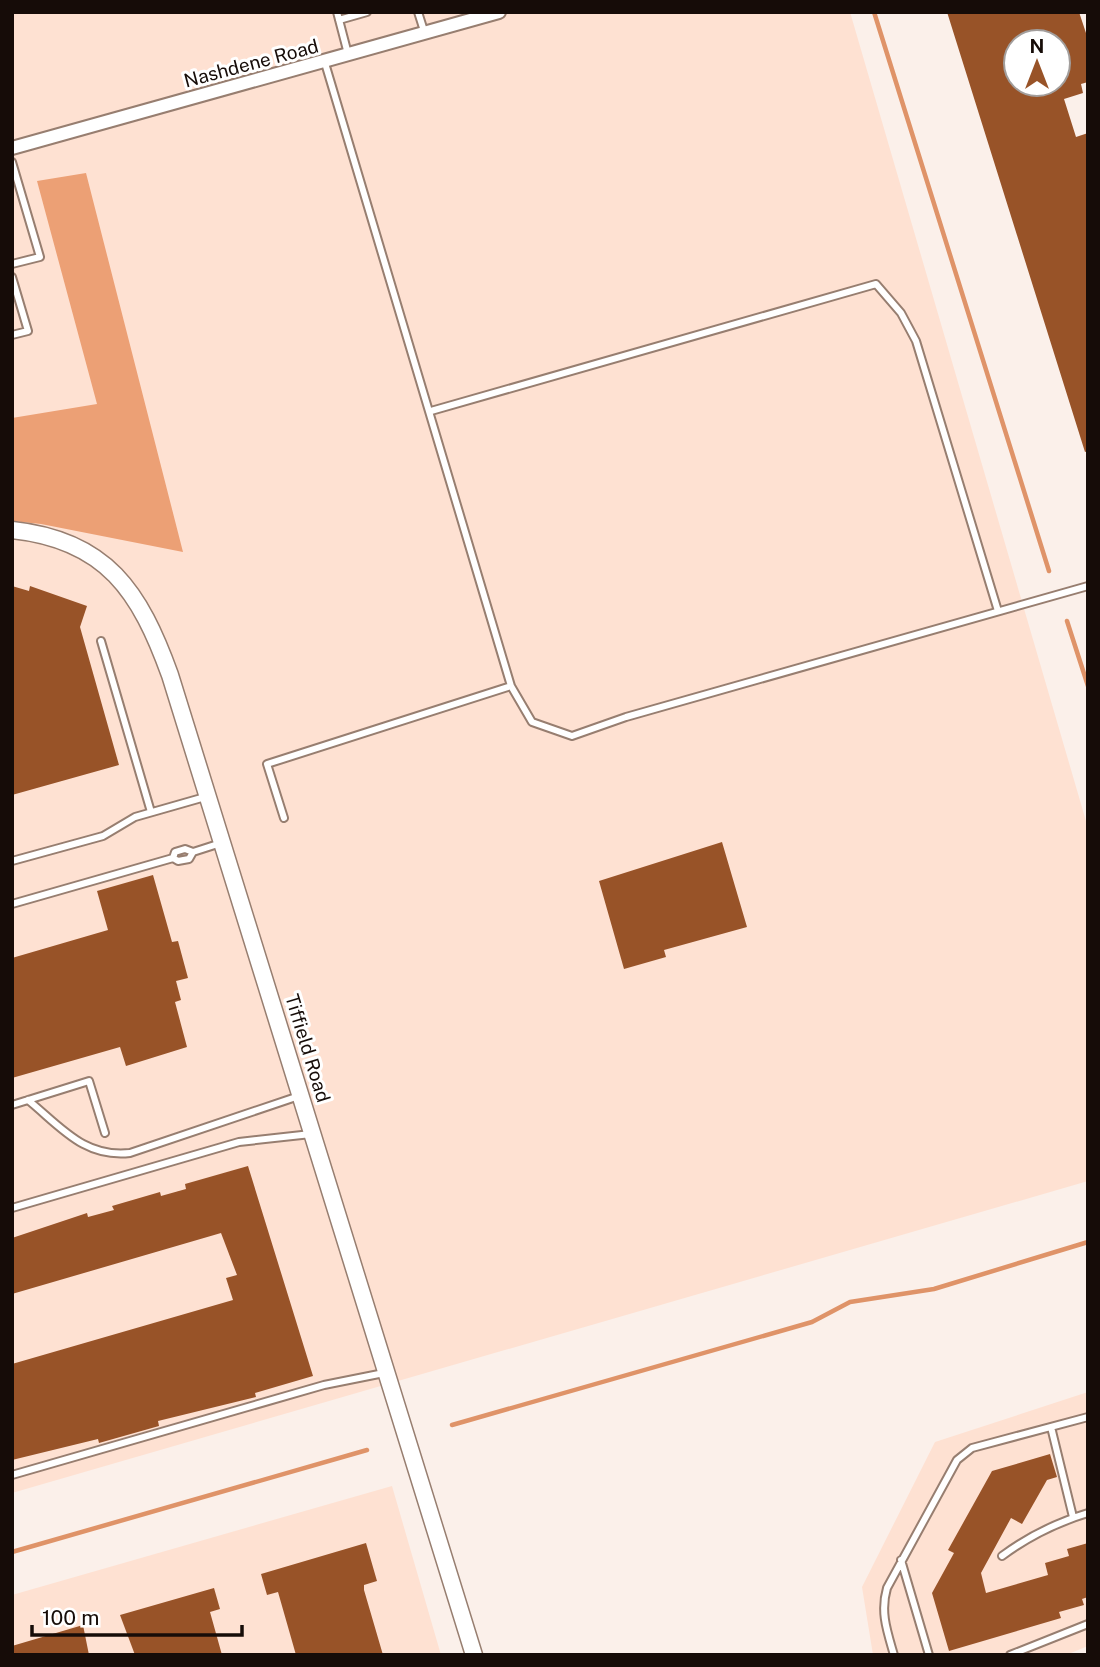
<svg xmlns="http://www.w3.org/2000/svg" width="1100" height="1667" viewBox="0 0 1100 1667" font-family="'Public Sans',sans-serif">
<style>
.built{fill:#fee1d2}
.forest{fill:#eca075}
.lines{fill:none;stroke-linecap:round;stroke-linejoin:round}
.stream{stroke:#df9368;stroke-width:4.5}
.building{fill:#985328;fill-rule:evenodd}
.lane-casing{stroke:#977e70;stroke-width:10}
.street-casing{stroke:#977e70;stroke-width:16}
.secondary-casing{stroke:#977e70;stroke-width:19}
.lane{stroke:#fff;stroke-width:6}
.street{stroke:#fff;stroke-width:12}
.secondary{stroke:#fff;stroke-width:16}
.labels{text-anchor:middle;stroke-width:6;stroke-linejoin:round;paint-order:stroke}
.street-label{font-size:19px;fill:#160c08;stroke:#fff}
</style>
<rect width="100%" height="100%" fill="#fbf0ea"/>
<path class="built" d="M12,12h838l238,816v353l-1076,312z
M1088,1392v254l-22,9h-193l-11,-68 73,-145z
M392,1486l49,169h-429v-60z"/>
<path class="forest" d="M86,173l97,379 -142,-28 -29,-3v-103l85,-14 -60,-223z"/>
<g class="lines">
<path class="stream" d="M874,12l175,559
M1067,621l21,65
M452,1425l360,-103 38,-20 84,-13 154,-47
M12,1552l355,-102"/>
</g>
<path class="building" d="M947,12h132l9,27v43l-7,2 2,9 -19,6 12,38 12,-4v318l-3,1zM1016,42h42v42h-42z
M12,586l17,5 1,-5 57,20 -7,21 39,138 -107,30z
M722,842l25,85 -83,23 2,7 -42,12 -25,-88z
M153,875l19,67 6,-1 10,37 -12,3 5,19 -6,2 12,45 -61,19 -6,-19 -108,31v-120l96,-28 -11,-39z
M248,1166l65,210 -58,17 1,4 -98,24 1,5 -60,17 -1,-4 -86,21v-96l221,-64 -7,-22 11,-3 -16,-42 -209,61v-56l75,-25 1,4 26,-7 -2,-4 48,-14 1,4 25,-7 -1,-5z
M1050,1454l7,23 -10,3 -25,44 -11,-6 -30,55 5,20 62,-18 -3,-12 24,-7 -2,-7 21,-6v54l-6,2 2,6 -25,7 2,6 -112,33 -17,-58 22,-40 -6,-3 44,-79z
M366,1543l11,38 -13,4v5l19,65h-87l-18,-63 -11,3 -6,-21z
M214,1588l6,21 -10,3 12,43h-87l-15,-40z
M83,1625l6,30h-77v-9z"/>
<g class="lines">
<defs>
<path id="lane" d="M337,12l11,42
M418,12l7,22
M339,20l28,-8
M325,63l186,623
M12,162l28,95 -28,7
M12,277l16,54 -16,4
M431,411l445,-127 25,29 15,28 82,270
M101,641l50,171
M284,818l-17,-54 244,-78 21,36 40,14 54,-19 462,-131
M193,852l28,-9
M12,861l91,-25 32,-19 70,-20
M12,904l161,-46 2,-6 10,-3 8,3 -4,7 -11,2 -5,-3
M28,1100c33,27 56,58 102,53l169,-57
M12,1105l77,-24 16,52
M12,1208l227,-66 72,-8
M1051,1427l22,90
M12,1475l312,-90 60,-12
M1002,1556c27,-20 53,-33 86,-43
M901,1560l28,95
M894,1655c-7,-24 -14,-43 -7,-67l70,-128 15,-12 116,-31
M1010,1655l78,-31"/>
<path id="street" d="M12,148l487,-136"/>
<path id="secondary" d="M12,530c95,10 128,62 158,145l304,980"/>
</defs>
<use href="#lane" class="lane-casing"/>
<use href="#street" class="street-casing"/>
<use href="#secondary" class="secondary-casing"/>
<use href="#lane" class="lane"/>
<use href="#street" class="street"/>
<use href="#secondary" class="secondary"/>
</g>
<g class="labels">
<g class="street-label">
<text transform="translate(251 63) rotate(-15)" y="7">Nashdene Road</text>
<text transform="translate(308 1048) rotate(73)" y="7">Tiffield Road</text>
</g>
</g>
<rect width="1100" height="1667" fill="none" stroke="#160c08" stroke-width="28"/>
<g transform="translate(1037 63)"><circle r="33" fill="#ffffff" stroke="#a29e9c" stroke-width="2"/>
<path d="M0-5L12 26L0 18L-12 26Z" fill="#985328"/>
<text y="-10" font-size="19" font-weight="bold" text-anchor="middle" fill="#160c08">N</text>
</g>
<path d="M32 1625v10h210v-10" fill="none" stroke="#160c08" stroke-width="3.5"/>
<text x="42" y="1625" font-size="21" fill="#160c08" stroke="#ffffff" stroke-width="5" paint-order="stroke">100 m</text>
</svg>
